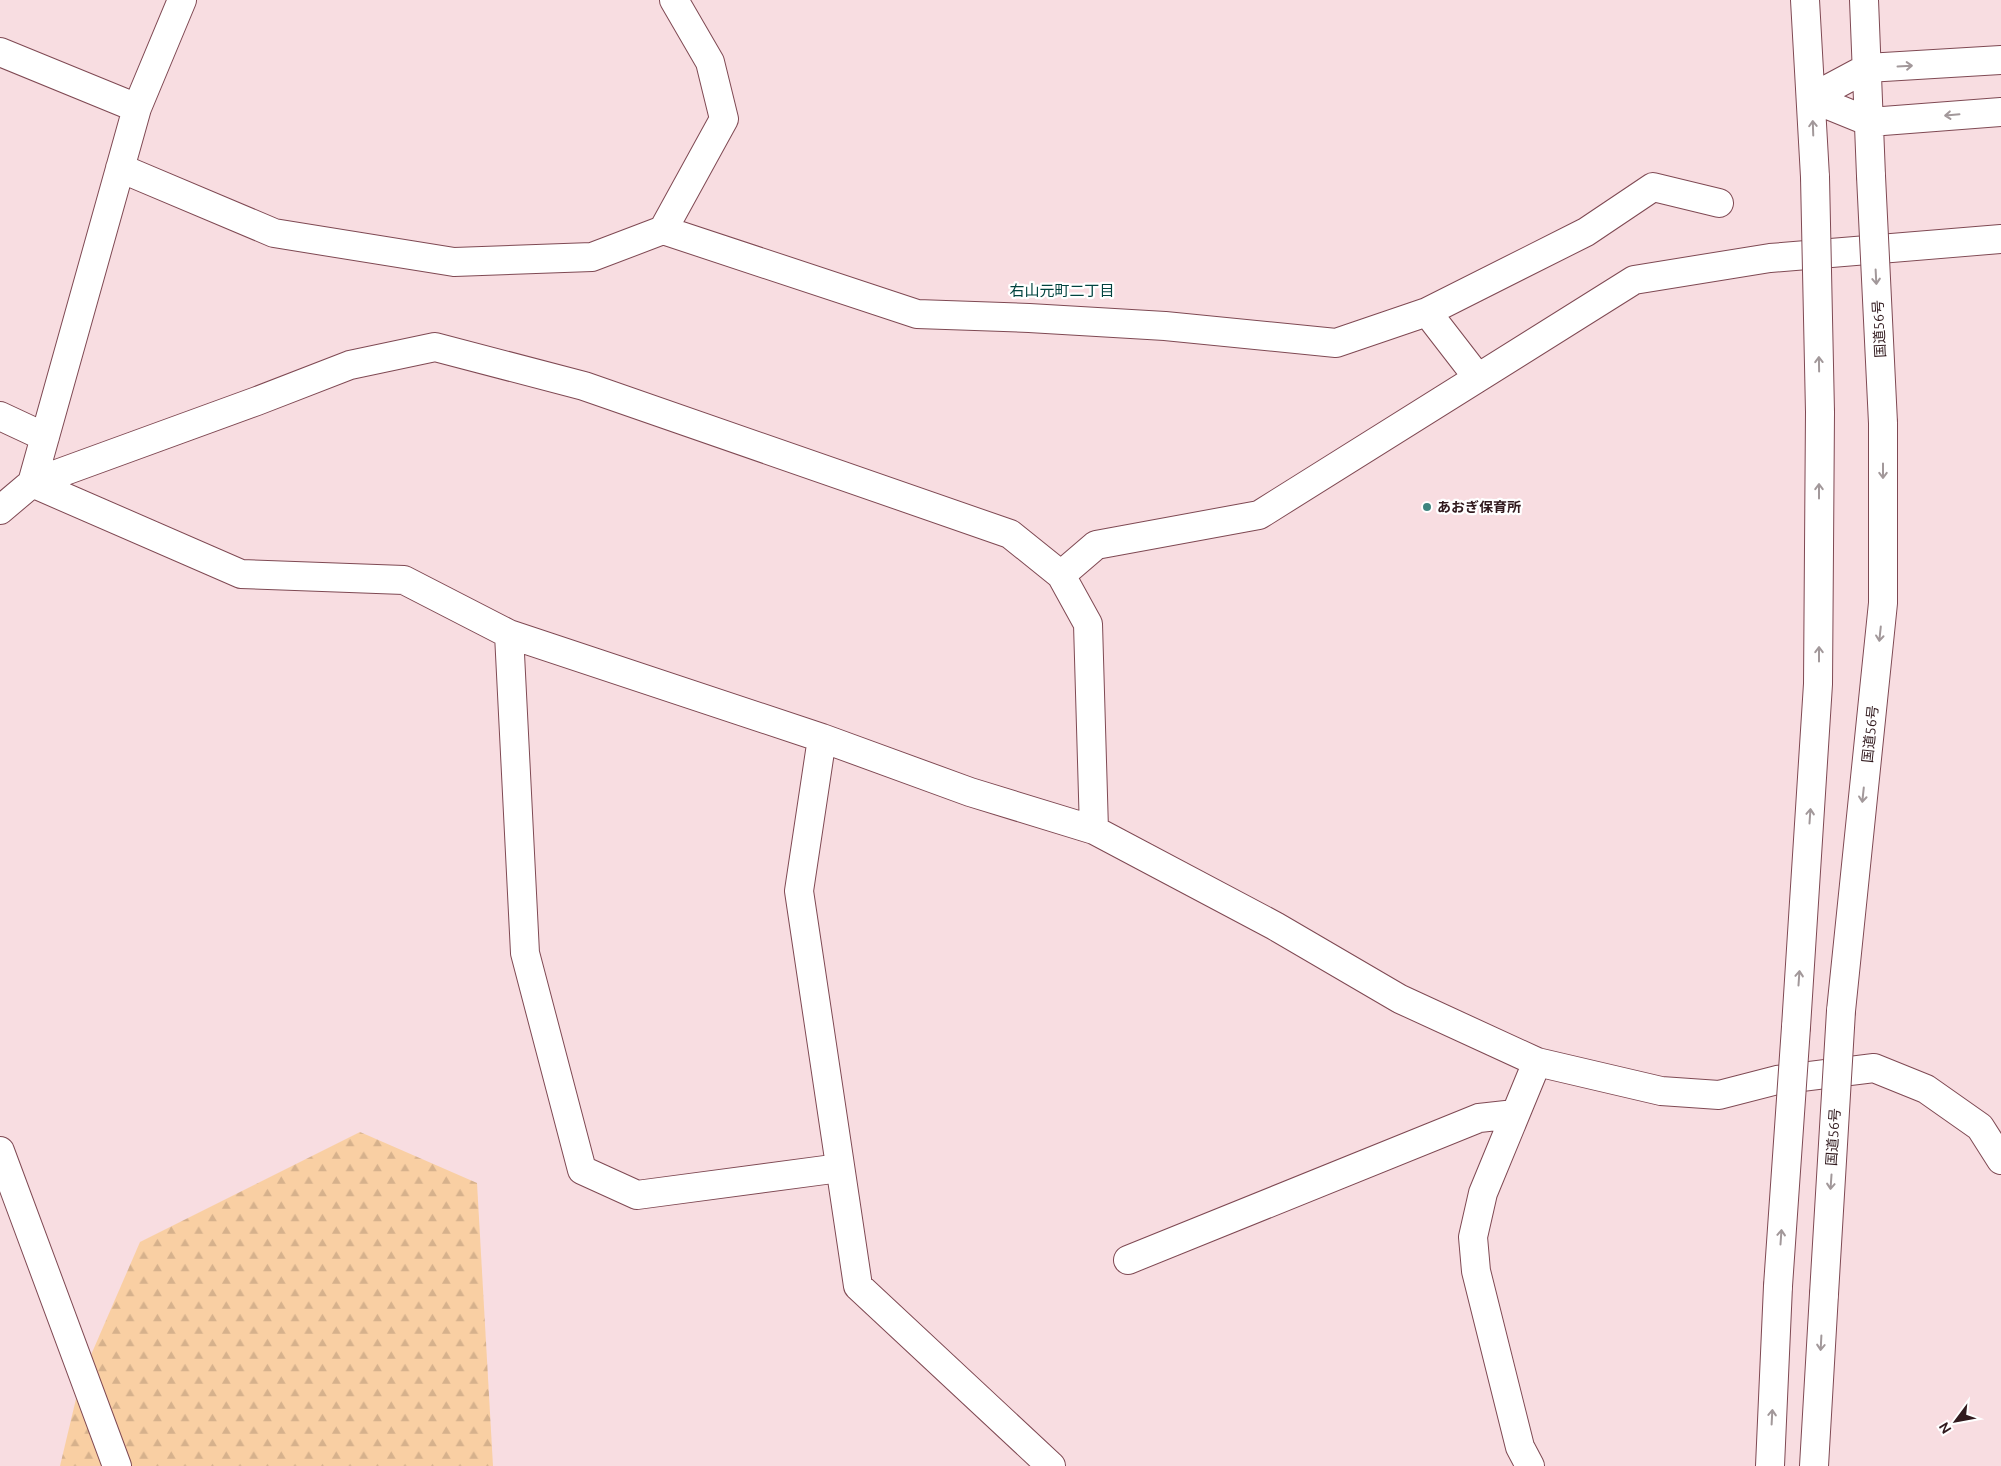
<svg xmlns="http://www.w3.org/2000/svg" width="2001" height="1466" viewBox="0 0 2001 1466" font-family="Ubuntu,'Noto Sans JP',sans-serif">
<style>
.forest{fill:url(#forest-firs)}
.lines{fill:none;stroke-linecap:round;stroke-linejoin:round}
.minor-casing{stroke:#7f4953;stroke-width:30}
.highway-casing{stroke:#7f4953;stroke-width:30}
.minor{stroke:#fff;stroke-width:28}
.highway{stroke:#fff;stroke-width:28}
.highway-bridge-casing{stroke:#7f4953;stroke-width:30;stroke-linecap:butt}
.highway-bridge{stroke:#fff;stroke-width:28}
.oneway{stroke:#a2989a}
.poi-dot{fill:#3d847e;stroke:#fff;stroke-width:2}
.labels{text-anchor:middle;stroke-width:4.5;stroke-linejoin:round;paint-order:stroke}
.street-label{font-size:14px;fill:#311a1e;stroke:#fff}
.poi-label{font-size:14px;font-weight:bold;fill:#311a1e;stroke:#fff;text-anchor:start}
.neighbourhood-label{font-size:15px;fill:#01433f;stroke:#fff}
</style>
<defs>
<pattern id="forest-firs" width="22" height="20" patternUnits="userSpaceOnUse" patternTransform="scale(1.25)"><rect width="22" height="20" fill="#f9cfa3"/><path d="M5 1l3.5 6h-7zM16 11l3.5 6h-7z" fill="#d6b18c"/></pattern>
</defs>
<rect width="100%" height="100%" fill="#f8dde1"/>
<path class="forest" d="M360,1132l117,51 16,283h-433l21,-88 59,-136z"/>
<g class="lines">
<defs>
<path id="minor" d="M0,52l137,56
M120,168l154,65 180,29 138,-5 71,-27 254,84 112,4 136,8 171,17 91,-31 159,-80 67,-45 66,16
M663,230l61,-111 -14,-57 -36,-62
M1427,312l51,66
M0,416l45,21
M32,483l209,91 163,6 105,54 313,104 148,54 124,38 181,96 125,73 137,63 124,29 58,4 58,-15 97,-12 52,21 54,38 21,33
M32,483l105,-375 45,-108
M0,510l32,-27 225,-82 93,-36 85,-18 149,39 426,148 51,41 27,49 6,206
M1061,575l35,-30 163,-30 375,-235 136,-22 231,-19
M509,634l16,319 57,217 55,25 203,-27
M822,738l-23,153 59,395 193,180
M0,1151l117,315
M1128,1260l351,-142 36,-4
M1530,1466l-10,-19 -44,-176 -3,-34 10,-44 54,-131"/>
<path id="highway" d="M1805,0l10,177
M1864,0l7,176
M1811,98l56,-30 134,-8
M1811,98l59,24 131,-10
M1841,1011l42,-408v-180
M1796,1027l22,-343 2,-272
M1770,1466l8,-180
M1814,1466l10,-172"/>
</defs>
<use href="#minor" class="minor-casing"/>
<use href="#highway" class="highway-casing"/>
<use href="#minor" class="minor"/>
<use href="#highway" class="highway"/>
<defs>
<path id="highway-bridge" d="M1871,176l12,247
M1815,177l5,235
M1778,1286l18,-259
M1824,1294l17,-283"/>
</defs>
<use href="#highway-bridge" class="highway-bridge-casing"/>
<use href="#highway-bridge" class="highway-bridge"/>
</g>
<defs><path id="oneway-shaft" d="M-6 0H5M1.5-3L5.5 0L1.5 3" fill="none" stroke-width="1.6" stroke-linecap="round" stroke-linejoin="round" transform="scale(1.25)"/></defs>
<g class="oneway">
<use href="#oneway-shaft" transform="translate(1905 66) rotate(-3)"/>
<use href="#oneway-shaft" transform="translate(1952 115) rotate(175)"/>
<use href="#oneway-shaft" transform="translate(1813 128) rotate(-92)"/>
<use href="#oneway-shaft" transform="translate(1876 277) rotate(87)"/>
<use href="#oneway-shaft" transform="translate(1819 364) rotate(-91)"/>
<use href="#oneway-shaft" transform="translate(1883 471) rotate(90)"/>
<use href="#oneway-shaft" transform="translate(1819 491) rotate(-90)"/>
<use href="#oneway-shaft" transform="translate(1880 634) rotate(96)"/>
<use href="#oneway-shaft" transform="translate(1819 654) rotate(-90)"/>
<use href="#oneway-shaft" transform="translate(1863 795) rotate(96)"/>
<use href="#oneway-shaft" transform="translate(1810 816) rotate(-86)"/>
<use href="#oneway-shaft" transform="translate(1799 978) rotate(-86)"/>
<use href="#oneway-shaft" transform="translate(1831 1182) rotate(94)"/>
<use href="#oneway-shaft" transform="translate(1781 1237) rotate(-86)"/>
<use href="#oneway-shaft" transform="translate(1821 1343) rotate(93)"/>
<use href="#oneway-shaft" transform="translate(1772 1417) rotate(-87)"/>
</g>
<circle class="poi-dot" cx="1427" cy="507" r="5"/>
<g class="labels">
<g class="street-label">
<text transform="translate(1879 329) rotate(-93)" y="5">国道56号</text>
<text transform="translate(1870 734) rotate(-84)" y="5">国道56号</text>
<text transform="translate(1833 1137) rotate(-86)" y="5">国道56号</text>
</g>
<g class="poi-label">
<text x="1437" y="512">あおぎ保育所</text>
</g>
<g class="neighbourhood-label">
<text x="1062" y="296">右山元町二丁目</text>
</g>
</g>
<g transform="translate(1956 1421) rotate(238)" stroke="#ffffff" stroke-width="4" paint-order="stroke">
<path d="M0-4L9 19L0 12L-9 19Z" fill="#311a1e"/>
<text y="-8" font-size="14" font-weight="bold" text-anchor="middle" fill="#311a1e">N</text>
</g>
</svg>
